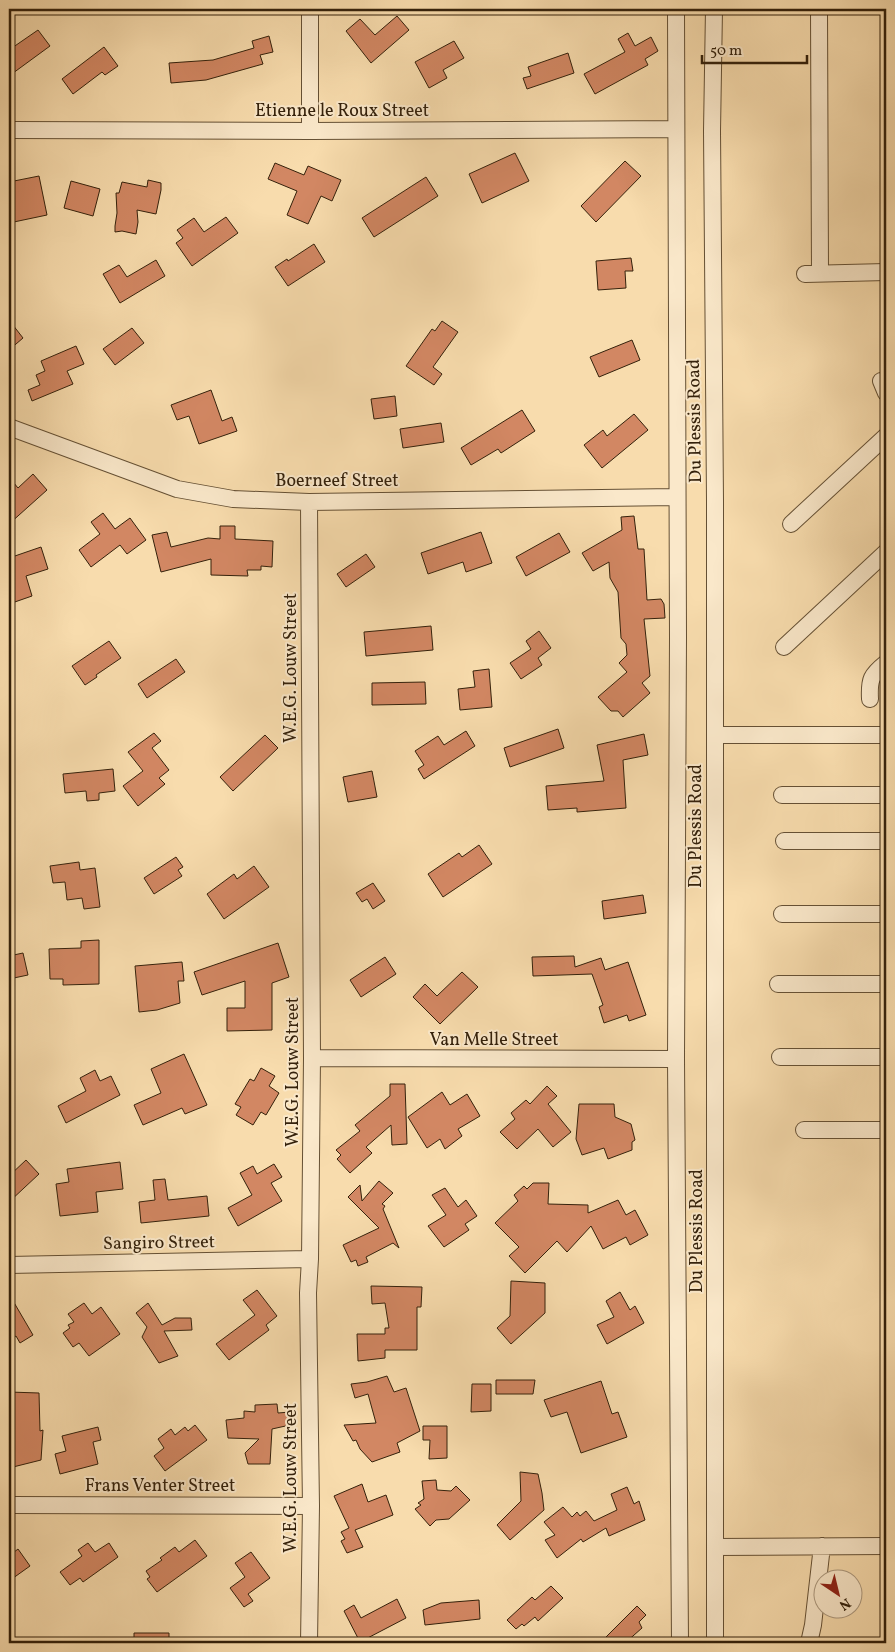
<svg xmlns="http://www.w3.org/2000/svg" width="895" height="1652" viewBox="0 0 895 1652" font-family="Vollkorn,serif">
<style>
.building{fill:#d28763;stroke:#34210b}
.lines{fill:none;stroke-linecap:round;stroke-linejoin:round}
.minor-casing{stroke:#655034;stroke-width:18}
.minor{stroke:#fae8ca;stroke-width:16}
.labels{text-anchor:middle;stroke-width:4;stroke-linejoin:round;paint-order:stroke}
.street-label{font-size:18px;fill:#34210b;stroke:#fae8ca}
</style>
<rect width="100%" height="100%" fill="#f8dcad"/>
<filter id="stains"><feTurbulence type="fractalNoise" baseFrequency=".004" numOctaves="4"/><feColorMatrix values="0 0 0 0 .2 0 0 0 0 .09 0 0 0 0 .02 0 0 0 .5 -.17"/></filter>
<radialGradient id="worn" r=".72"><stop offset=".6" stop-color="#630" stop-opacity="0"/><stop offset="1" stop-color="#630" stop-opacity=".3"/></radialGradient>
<path class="building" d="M397,16l12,14 -38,33 -25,-32 14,-12 15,16z
M38,30l12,16 -41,30v-26z
M628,33l7,13 16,-9 7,14 -13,8 3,6 -53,29 -11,-20 41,-22 -7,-13z
M269,36l4,16 -13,3 3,9 -57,16 -35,3 -2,-20 44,-3 41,-12 -2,-7z
M454,41l10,17 -21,12 4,8 -18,10 -14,-26z
M104,47l14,19 -13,9 -3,-3 -29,22 -11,-15z
M568,53l6,20 -47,16 -4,-11 8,-2 -3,-9z
M515,153l14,28 -47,22 -13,-29z
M625,161l16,15 -45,46 -15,-16z
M275,163l29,12 4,-9 33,14 -9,21 -11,-5 -13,28 -21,-9 10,-24 -29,-12z
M39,176l8,39 -38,8v-41z
M426,177l12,19 -64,41 -12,-19z
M148,180l13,3v7l-5,24 -19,-4 1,12 -2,12 -14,-3 -7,1v-6l2,-13 -1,-20h3l3,-11 25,5z
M71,181l29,8 -7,27 -29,-8z
M226,217l12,16 -46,33 -16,-23 7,-5 -6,-8 17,-12 10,14z
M314,244l11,18 -37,24 -13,-19 12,-8 1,2z
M631,258l2,13h-8l1,17 -28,2 -2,-29z
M156,260l9,16 -45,27 -17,-29 16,-9 8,12z
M9,320l14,18 -14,12z
M442,321l16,11 -25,35 9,7 -8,11 -28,-19 26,-37 3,2z
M132,328l12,15 -29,22 -12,-16z
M632,340l8,20 -41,17 -9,-20z
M76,346l8,18 -17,7 6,13 -41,17 -4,-11 12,-5 -4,-10 9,-4 -4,-10z
M211,390l11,31 10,-4 5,14 -38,13 -10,-28 -12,4 -6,-15z
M395,396l2,20 -23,3 -3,-20z
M522,410l13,21 -34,22 -3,-4 -27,16 -10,-17z
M634,414l14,16 -46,38 -18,-23 19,-15 4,6z
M441,423l3,19 -41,6 -3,-19z
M33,474l14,16 -38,34v-47l9,11z
M103,513l12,16 15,-11 16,22 -19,14 -7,-9 -29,22 -12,-17 21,-16 -9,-12z
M634,516l4,33h6l3,51 14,-1 3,5 1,14 -21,1 6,57 -8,7 8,10 -27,24 -5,-6h-7l-13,-14 29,-25 -8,-9 8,-8 -1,-11 -5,-6 -3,-46 -8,-14 -1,-16 -16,9 -11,-18 40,-23 -1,-13z
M220,526h15v13l38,2 -1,26 -11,-1v4h-14l1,6 -37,-1v-16l-50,13 -9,-37 15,-3 4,15 37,-9 12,1z
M481,532l11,31 -26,9 -3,-10 -35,12 -7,-21z
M559,533l11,19 -44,24 -10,-19z
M41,547l7,22 -22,7 6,20 -23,8v-46z
M366,554l9,13 -29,20 -9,-13z
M431,626l2,24 -67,6 -2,-24z
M539,631l12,17 -13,10 4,7 -21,14 -11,-16 21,-14 -5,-8z
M109,641l12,17 -25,17 1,2 -12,8 -13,-19z
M176,659l9,13 -38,26 -9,-14z
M489,669l3,38 -32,3 -2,-21 17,-2 -2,-16z
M425,682l1,22 -54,1v-22z
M558,729l6,19 -54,19 -6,-19z
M466,731l9,15 -51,33 -6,-10 6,-4 -9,-14 23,-15 6,9z
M154,733l7,8 -9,7 17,22 -10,8 6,6 -27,22 -15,-20 20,-15 -15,-19z
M644,734l4,21 -25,5 3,48 -49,4v-4l-29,2 -2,-24 58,-5 -7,-36z
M265,735l13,13 -45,43 -13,-14z
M113,769l2,22 -16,2v7l-12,1 -1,-10 -21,2 -2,-19z
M372,771l5,26 -29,5 -5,-25z
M479,845l13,19 -49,33 -15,-23 31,-21 3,4z
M176,857l7,10 -5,3 4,6 -28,18 -10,-16z
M79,862l1,8 15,-2 5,39 -16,2 -2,-11 -15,2 -2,-18 -12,1 -3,-17z
M254,866l15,21 -45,32 -17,-25 27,-20 3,5z
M373,883l12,18 -12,8 -6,-10 -5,3 -6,-9z
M643,895l3,18 -42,6 -2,-18z
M99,940v44l-36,1v-6h-13l-1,-30 32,-1v-7z
M278,943l11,34 -17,6v47l-45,1v-23h18v-27l-43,14 -8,-23z
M23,953l5,22 -19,4v-23z
M574,956l1,11 26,-9 4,12 23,-8 18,53 -17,6 -2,-6 -23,8 -5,-16 4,-2 -11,-31 -59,2 -1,-19z
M385,957l11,17 -35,23 -11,-17z
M182,962l2,19h-6l2,22 -23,7 -18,2 -4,-46z
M462,972l16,15 -38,37 -27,-27 12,-13 12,12z
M184,1054l23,51 -22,9 -3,-6 -39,17 -9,-20 27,-12 -10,-24z
M261,1068l14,8 -6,10 10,7 -13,22 -5,-3 -8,13 -17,-10 5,-8 -6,-3 15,-25 4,2z
M95,1070l5,11 11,-5 9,19 -54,28 -8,-17 28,-15 -6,-13z
M390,1084h15l2,60 -15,1 -1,-20 -25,22 6,6 -22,20 -13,-14 4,-4 -5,-5 24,-19 -5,-6 35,-29z
M547,1086l10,10 -9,8 23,28 -18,15 -15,-18 -21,20 -17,-17 15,-13 -4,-6 15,-13 4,4z
M442,1092l8,13 17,-11 13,22 -22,13 4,7 -17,13 -5,-10 -13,9 -19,-31z
M579,1104h35l1,13 16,7 4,16 -3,2v8l-24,9 -4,-11 -22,7 -6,-16z
M26,1160l13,14 -30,28v-26z
M120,1162l3,27 -27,3 2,20 -38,4 -4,-32 13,-2 -2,-13z
M274,1164l8,13 -11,6 11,18 -44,25 -10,-18 24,-13 -12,-22 13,-7 4,8z
M165,1179l3,21 39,-4 2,20 -68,7 -2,-21 16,-2 -2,-20z
M379,1181l14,12 -11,11 3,2 -2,3 16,39 -6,-5 -27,14 2,5 -10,4 -2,-6 -5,2 -8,-17 36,-17 -31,-31 12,-12 2,16z
M533,1183h16l-1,21 40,1v8l30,-13 8,15 9,-5 13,25 -18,10 -4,-8 -23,12 -12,-23 -24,26 -10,-11 -32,32 -16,-17 10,-9 -24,-24 23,-22 -4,-6 10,-9 3,3z
M445,1188l13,19 8,-7 11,16 -12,8 4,6 -25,17 -16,-21 18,-11 -14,-20z
M511,1281l34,2v30l-34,31 -14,-16 13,-12z
M371,1286l51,1 -1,20h-4v43h-32v8l-27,3 -1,-27h28v-6h4l-4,-25 -13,1z
M257,1290l20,26 -11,9 3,5 -40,30 -13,-16 39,-29 -12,-15z
M620,1292l10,18 5,-4 9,17 -37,21 -10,-19 17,-8 -8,-16z
M9,1294l24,41 -13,8 -4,-7 -7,4z
M84,1303l8,11 9,-7 19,27 -31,22 -10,-13 -6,4 -10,-14 7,-5 -2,-3 6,-3 -6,-8z
M148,1303l14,22 13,-7h16l1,12 -28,1 14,25 -19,7 -17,-26 5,-10 -11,-14z
M387,1376l7,16 12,-4 14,43 -23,12 3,9 -28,10 -12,-13 -4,-9 -3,1 -9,-16 32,-2 -8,-29 -13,4 -4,-14 16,-2z
M496,1380h39l-2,14h-37z
M601,1381l11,33 6,-2 9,25 -46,16 -14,-41 -16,5 -7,-17z
M472,1384h19v27l-20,1z
M9,1392l30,1 1,38 3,-1 -2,30 -32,8z
M277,1404l1,9 12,-1v13l-18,4 -2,35h-22l-3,-11 14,-14 -31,-1 -2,-18 18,-2v-7l11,1v-7z
M195,1425l12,15 -42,31 -11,-15 10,-8 -6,-9 13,-10 4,6 10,-8 3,4z
M423,1426h24v32l-18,1 1,-19h-7z
M98,1427l3,13 -8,2 5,22 -38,10 -5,-20 11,-3 -4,-15z
M520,1472l18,2 4,19 2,17 -34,30 -13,-15 24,-24z
M436,1480l1,10 14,1 5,-5 14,14 -21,19 -13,1 -6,6 -15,-17 6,-4 -3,-2 6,-4 -2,-18z
M362,1484l6,18 18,-7 7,20 -38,15 8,17 -16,6 -6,-12 4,-2 -4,-7 8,-4 -15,-32z
M627,1487l7,17 5,-3 6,19 -36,16 -3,-8 -23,14 -2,-3 -24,19 -12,-18 10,-5 -11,-13 19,-15 9,10 5,-5 3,4 6,-5 8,10 23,-11 -6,-16z
M195,1540l12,16 -50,36 -10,-13 3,-2 -4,-6 16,-11 -2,-2 15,-11 4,5z
M88,1543l7,9 14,-9 9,14 -35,25 -3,-4 -10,7 -10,-13 22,-16 -4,-6z
M18,1549l12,17 -21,15v-25z
M251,1552l19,26 -22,16 5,7 -9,6 -14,-19 15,-11 -10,-14z
M551,1586l12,12 -25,23 -3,-4 -11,9 -2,-2 -6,5 -9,-9 25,-23 3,3z
M397,1599l9,19 -46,24 -16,-31 10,-6 7,13z
M479,1600l1,19 -55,6 -2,-15 18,-7z
M637,1606l9,9 -7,7 3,6 -17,15h-25z
M134,1633h35v10h-35z"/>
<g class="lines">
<defs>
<path id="minor" d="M310,9v122
M676,9l2,628 -2,422 4,584
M714,9l-2,122 3,370v1142
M819,9l1,264
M9,130l301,1 366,-2
M805,274l81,-2
M881,381l5,12
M9,427l168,62 56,10 76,3 367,-5
M309,502l3,556 -2,201 -2,34 3,213 -2,137
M791,524l95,-88
M784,647l102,-95
M870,699c-1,-20 1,-24 16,-36
M715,735h171
M782,795h104
M784,841h102
M782,914h104
M778,984h108
M780,1057h106
M312,1058l364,1
M804,1130h82
M9,1265l301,-6
M9,1505l302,1
M715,1547l171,-1
M809,1643l4,-18 9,-79"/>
</defs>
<use href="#minor" class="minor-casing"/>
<use href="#minor" class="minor"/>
</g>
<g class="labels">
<g class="street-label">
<text x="342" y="116">Etienne le Roux Street</text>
<text transform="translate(694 421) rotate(-91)" y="6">Du Plessis Road</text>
<text x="337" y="486">Boerneef Street</text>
<text transform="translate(290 668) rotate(-90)" y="6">W.E.G. Louw Street</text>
<text transform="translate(695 826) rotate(-90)" y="6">Du Plessis Road</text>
<text x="494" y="1045">Van Melle Street</text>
<text transform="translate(292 1072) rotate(-90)" y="6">W.E.G. Louw Street</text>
<text transform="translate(696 1231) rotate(-90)" y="6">Du Plessis Road</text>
<text transform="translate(159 1242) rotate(-1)" y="6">Sangiro Street</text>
<text transform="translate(290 1478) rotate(-90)" y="6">W.E.G. Louw Street</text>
<text x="160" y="1491">Frans Venter Street</text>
</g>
</g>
<rect width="895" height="1652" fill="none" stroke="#f8dcad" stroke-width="30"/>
<rect x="10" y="10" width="875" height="1632" fill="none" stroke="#34210b" stroke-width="2.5"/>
<rect x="15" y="15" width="865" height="1622" fill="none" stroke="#34210b"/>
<g transform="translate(838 1594) rotate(145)"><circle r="24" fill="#fae8ca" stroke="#ab987e"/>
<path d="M0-4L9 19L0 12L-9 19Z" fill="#8f2418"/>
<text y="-8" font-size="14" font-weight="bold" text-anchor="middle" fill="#34210b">N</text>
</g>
<path d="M702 55v8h105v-8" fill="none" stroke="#34210b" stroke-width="2.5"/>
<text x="710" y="55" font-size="15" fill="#34210b" stroke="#fae8ca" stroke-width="4" paint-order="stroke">50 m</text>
<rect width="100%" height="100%" filter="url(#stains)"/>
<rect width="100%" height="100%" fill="url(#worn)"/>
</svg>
